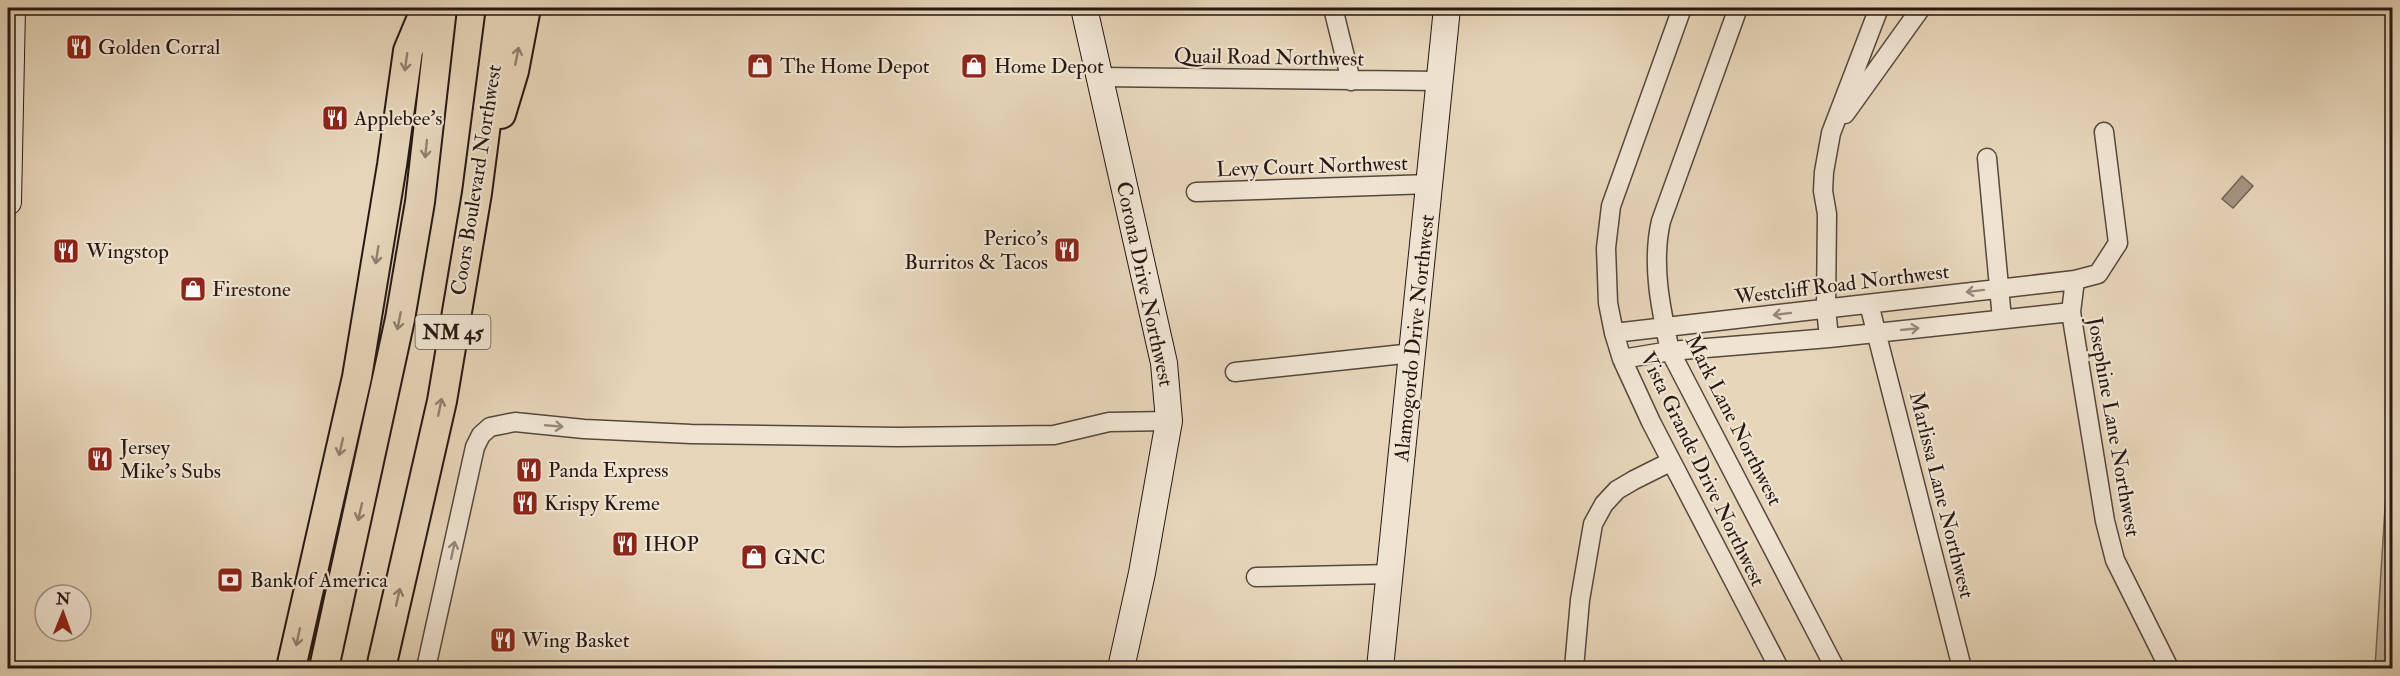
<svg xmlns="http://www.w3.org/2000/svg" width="2400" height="676" viewBox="0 0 2400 676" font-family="'IM FELL Double Pica',serif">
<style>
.green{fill:#c6b59d;stroke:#766658;stroke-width:1.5}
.water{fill:#a59581;stroke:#736355;stroke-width:1.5}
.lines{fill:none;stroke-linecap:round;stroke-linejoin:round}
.street-casing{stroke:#57473c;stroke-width:21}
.secondary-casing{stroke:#271813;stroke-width:28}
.primary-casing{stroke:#271813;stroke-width:32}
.street{stroke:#efe4d2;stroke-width:18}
.secondary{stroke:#efe4d2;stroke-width:26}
.primary{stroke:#e6d5b9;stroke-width:28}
.oneway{stroke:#90806e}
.oneway2{stroke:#95887c}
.labels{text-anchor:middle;stroke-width:4.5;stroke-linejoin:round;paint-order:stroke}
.shield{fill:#efe4d2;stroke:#63554c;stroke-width:1.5}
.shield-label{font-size:20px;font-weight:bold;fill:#271813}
.poi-label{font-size:21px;fill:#271813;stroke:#efe4d2;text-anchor:start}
.street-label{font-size:21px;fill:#271813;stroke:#efe4d2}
</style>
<rect width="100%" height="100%" fill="#e6d5b9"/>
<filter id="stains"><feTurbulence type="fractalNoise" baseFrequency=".00333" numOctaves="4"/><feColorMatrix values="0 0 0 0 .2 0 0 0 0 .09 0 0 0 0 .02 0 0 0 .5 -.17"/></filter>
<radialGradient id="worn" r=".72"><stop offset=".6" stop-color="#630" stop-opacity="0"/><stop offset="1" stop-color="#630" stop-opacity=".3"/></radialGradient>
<path class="green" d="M2392,405v263h-17l15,-240z"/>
<path class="water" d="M2242,176l11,10 -20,22 -11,-9z"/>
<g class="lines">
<defs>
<path id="street" d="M1333,8l18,73
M1682,8l-71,198 -5,42 2,55 6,30 8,26 29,63 128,246
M1738,8l-77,213c-10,43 0,89 9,130l165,317
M1099,77l340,4
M1845,114l76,-106
M2104,132l14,111 -20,31 -23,6 -4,32 34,209 10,39 54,108
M1987,158l15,161
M1196,192l234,-8
M1869,304l93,364
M1614,333l461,-53
M1829,338l-3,-30 1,-94 -4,-23 1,-19 7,-39 48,-125
M1622,359l48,-8 159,-13 242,-26
M1235,372l178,-19
M1256,577l135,-3
M426,668l49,-221 6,-12 9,-8 25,-5 69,7 107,5 207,3 156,-2 55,-13 60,-1
M1574,668l6,-68 13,-76 11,-20 13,-14 17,-10 36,-18"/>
<path id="secondary" d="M1084,8l80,355 5,58 -27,152 -21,95
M8,202l4,-194
M1380,668l67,-660"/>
<path id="primary" d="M501,114l13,-43 12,-63
M291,668l66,-291 35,-212 16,-114 18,-43
M324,668l76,-349 20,-117 22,-194
M381,668l61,-267 35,-208 24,-185"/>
</defs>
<use href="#street" class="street-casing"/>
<use href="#secondary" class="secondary-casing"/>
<use href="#primary" class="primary-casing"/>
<use href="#street" class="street"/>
<use href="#secondary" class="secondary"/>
<use href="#primary" class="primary"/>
</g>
<defs><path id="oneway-shaft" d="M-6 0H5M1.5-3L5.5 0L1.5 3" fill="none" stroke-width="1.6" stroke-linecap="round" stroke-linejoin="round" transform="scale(1.5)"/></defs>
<g class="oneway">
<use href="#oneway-shaft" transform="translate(517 56) rotate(-79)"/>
<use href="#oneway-shaft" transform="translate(406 62) rotate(98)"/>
<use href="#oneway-shaft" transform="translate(426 149) rotate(96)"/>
<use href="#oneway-shaft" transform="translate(377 255) rotate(99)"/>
<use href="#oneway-shaft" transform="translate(399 321) rotate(101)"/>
<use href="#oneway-shaft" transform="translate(440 407) rotate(-78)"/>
<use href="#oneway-shaft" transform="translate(341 447) rotate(103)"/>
<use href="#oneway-shaft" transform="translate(360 512) rotate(103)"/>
<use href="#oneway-shaft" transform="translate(398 597) rotate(-77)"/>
<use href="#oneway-shaft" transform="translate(298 637) rotate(102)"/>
</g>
<g class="oneway2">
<use href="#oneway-shaft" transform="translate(1975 291) rotate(173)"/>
<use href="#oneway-shaft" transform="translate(1782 314) rotate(173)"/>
<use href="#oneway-shaft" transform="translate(1910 329) rotate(-6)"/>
<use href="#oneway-shaft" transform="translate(554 426) rotate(5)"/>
<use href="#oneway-shaft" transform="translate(453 550) rotate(-78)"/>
</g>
<defs>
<symbol id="restaurant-square" viewBox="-11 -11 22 22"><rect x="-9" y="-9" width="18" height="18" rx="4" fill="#8f2418" stroke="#efe4d2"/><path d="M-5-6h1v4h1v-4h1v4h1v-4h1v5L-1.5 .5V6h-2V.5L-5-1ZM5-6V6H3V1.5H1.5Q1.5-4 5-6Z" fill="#fff"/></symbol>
<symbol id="shop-square" viewBox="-11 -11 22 22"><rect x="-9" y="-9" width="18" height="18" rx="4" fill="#8f2418" stroke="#efe4d2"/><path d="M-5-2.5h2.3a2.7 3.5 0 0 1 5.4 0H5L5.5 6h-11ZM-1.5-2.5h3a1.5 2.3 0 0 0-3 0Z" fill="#fff"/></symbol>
<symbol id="bank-square" viewBox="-11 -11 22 22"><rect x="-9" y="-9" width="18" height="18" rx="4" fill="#8f2418" stroke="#efe4d2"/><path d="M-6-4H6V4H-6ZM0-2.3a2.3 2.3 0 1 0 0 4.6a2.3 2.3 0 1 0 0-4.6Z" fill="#fff"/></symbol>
</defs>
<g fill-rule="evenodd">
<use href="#restaurant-square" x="64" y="32" width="30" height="30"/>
<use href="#shop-square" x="745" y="51" width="30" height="30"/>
<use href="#shop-square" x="959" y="51" width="30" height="30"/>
<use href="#restaurant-square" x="320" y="103" width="30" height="30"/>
<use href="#restaurant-square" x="1052" y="235" width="30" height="30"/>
<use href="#restaurant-square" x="51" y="236" width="30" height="30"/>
<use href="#shop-square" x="178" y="274" width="30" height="30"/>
<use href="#restaurant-square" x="85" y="444" width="30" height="30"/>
<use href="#restaurant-square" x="514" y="455" width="30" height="30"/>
<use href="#restaurant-square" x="510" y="488" width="30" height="30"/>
<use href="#restaurant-square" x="610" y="529" width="30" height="30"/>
<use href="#shop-square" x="739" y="542" width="30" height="30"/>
<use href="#bank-square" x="215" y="565" width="30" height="30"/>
<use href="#restaurant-square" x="488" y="625" width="30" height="30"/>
</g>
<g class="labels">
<rect class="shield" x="415.5" y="315" width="75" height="34" rx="4.5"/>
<g class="shield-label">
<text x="453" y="339">NM 45</text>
</g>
<g class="poi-label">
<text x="98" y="54">Golden Corral</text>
<text x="780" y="73">The Home Depot</text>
<text x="994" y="73">Home Depot</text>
<text x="354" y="125">Applebee's</text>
<text x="1048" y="245" text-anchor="end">Perico's<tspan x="1048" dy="24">Burritos &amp; Tacos</tspan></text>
<text x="86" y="258">Wingstop</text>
<text x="212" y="296">Firestone</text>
<text x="120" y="454">Jersey<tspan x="120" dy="24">Mike's Subs</tspan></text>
<text x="548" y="477">Panda Express</text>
<text x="544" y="510">Krispy Kreme</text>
<text x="644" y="551">IHOP</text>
<text x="774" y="564">GNC</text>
<text x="250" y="587">Bank of America</text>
<text x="522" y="647">Wing Basket</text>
</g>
<g class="street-label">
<text transform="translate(1269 57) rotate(1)" y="7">Quail Road Northwest</text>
<text transform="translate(1312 166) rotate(-2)" y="7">Levy Court Northwest</text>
<text transform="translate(476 180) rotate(-81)" y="7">Coors Boulevard Northwest</text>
<text transform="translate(1145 284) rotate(78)" y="7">Corona Drive Northwest</text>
<text transform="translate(1842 284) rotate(-7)" y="7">Westcliff Road Northwest</text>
<text transform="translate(1414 338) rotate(-84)" y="7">Alamogordo Drive Northwest</text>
<text transform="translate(1734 420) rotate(63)" y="7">Mark Lane Northwest</text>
<text transform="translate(2114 427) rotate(80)" y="7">Josephine Lane Northwest</text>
<text transform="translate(1703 469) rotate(64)" y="7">Vista Grande Drive Northwest</text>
<text transform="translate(1942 495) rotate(76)" y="7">Marlissa Lane Northwest</text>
</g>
</g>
<rect width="2400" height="676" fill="none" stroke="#e6d5b9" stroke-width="30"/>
<rect x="9" y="9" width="2382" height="658" fill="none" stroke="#271813" stroke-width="3"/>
<rect x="15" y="15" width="2370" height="646" fill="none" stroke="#271813" stroke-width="1.5"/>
<g transform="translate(63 613) rotate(1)"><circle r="28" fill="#efe4d2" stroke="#9f9286" stroke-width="1.5"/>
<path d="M0-4.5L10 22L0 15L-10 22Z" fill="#8f2418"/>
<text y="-9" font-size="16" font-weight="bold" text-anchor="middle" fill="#271813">N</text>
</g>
<rect width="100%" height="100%" filter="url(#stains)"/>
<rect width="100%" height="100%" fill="url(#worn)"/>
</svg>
